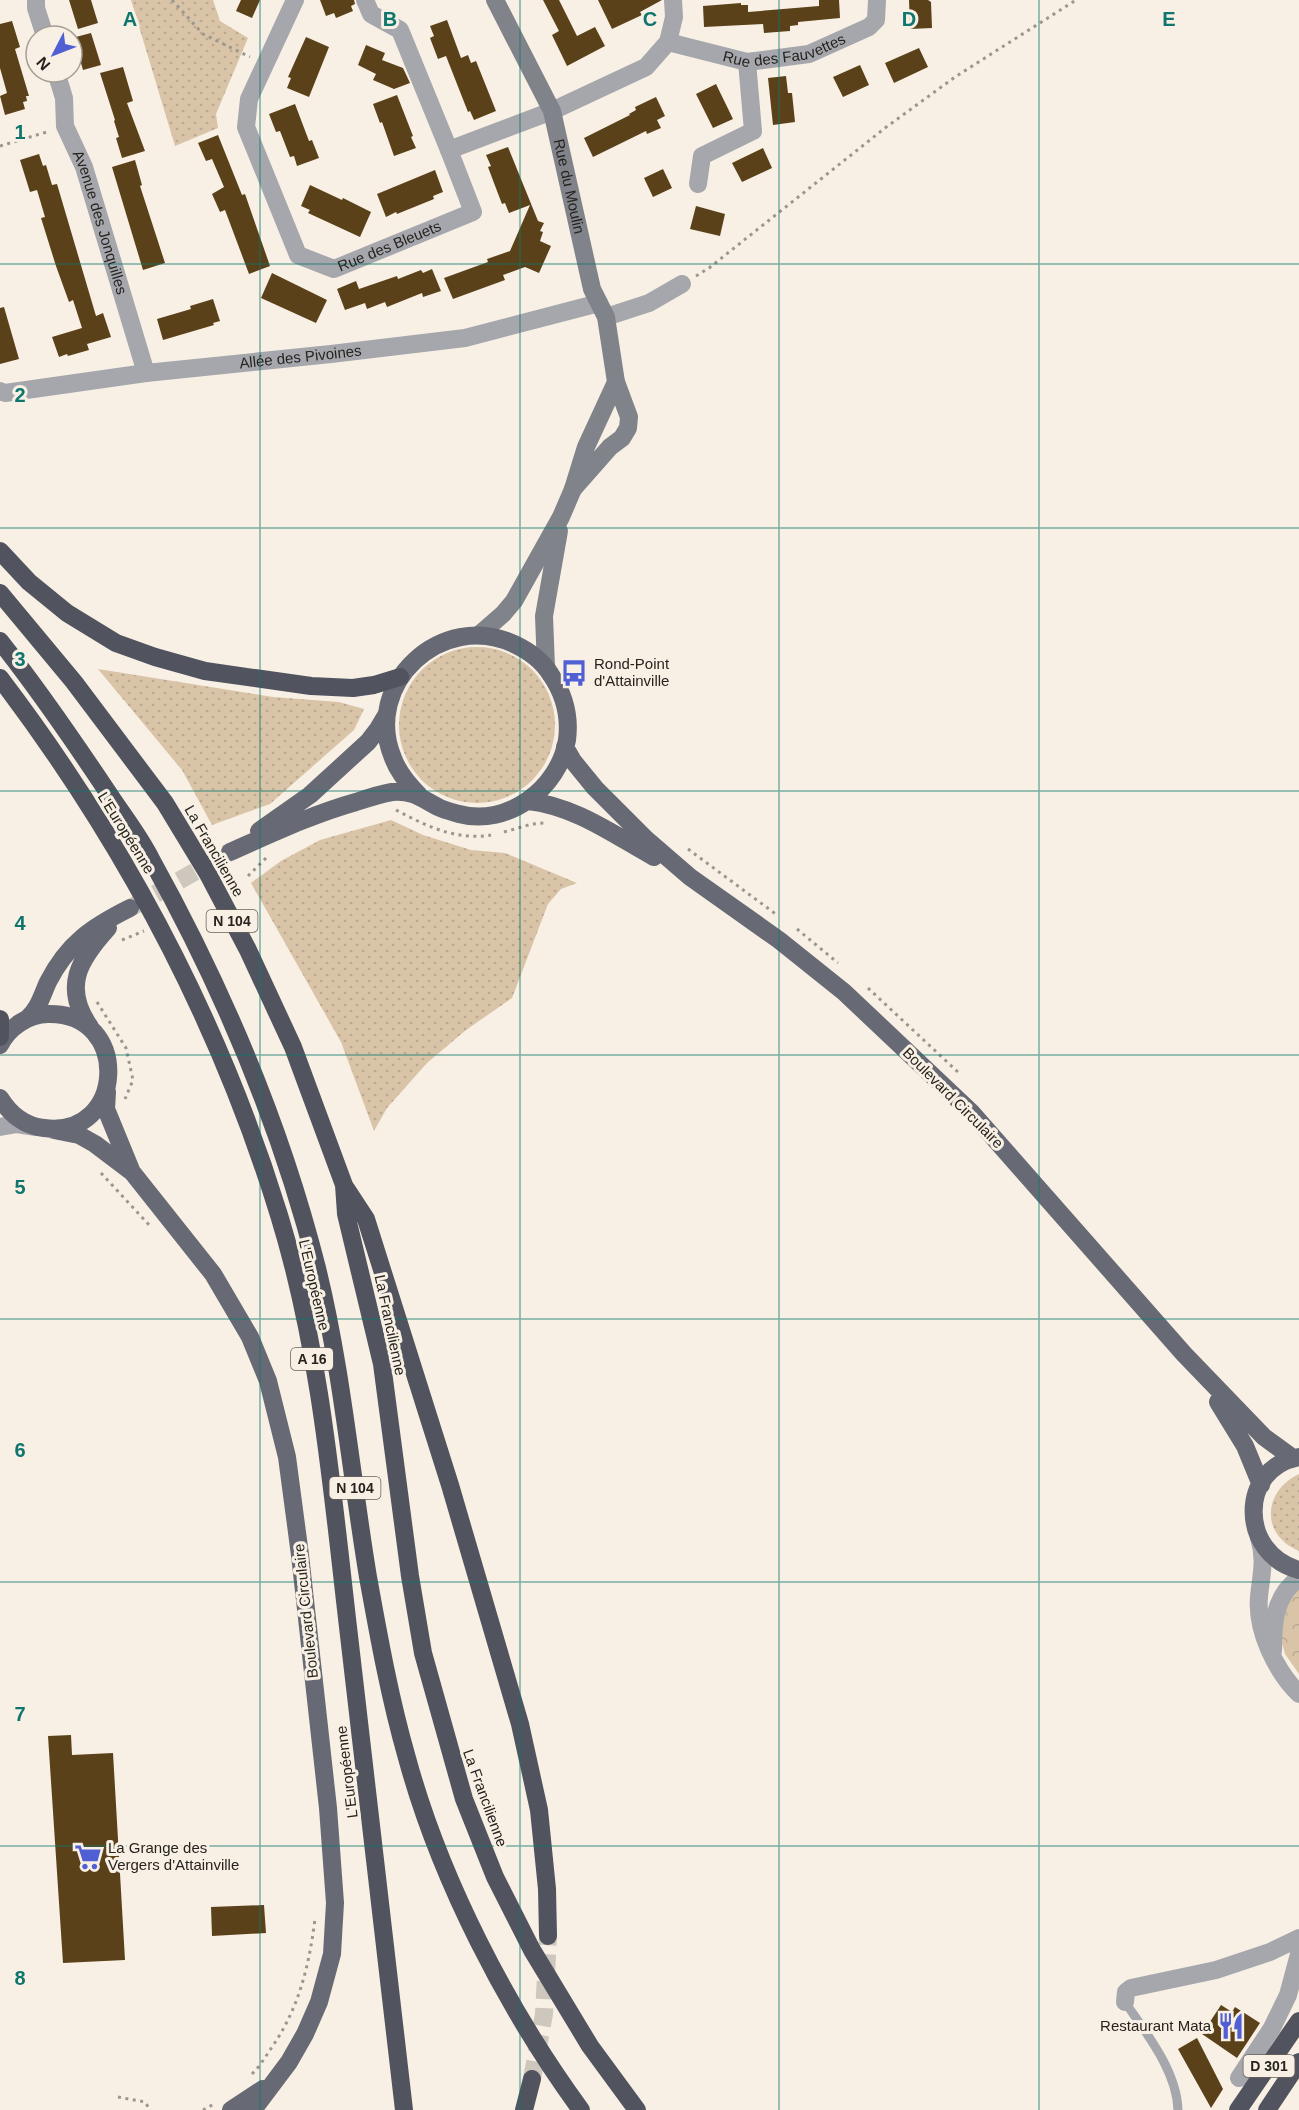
<svg xmlns="http://www.w3.org/2000/svg" width="1299" height="2110" viewBox="0 0 1299 2110" font-family="Arial,sans-serif">
<style>
.grass{fill:url(#grass-dots)}
.forest{fill:url(#forest-crowns)}
.building{fill:#5a4119}
.lines{fill:none;stroke-linecap:round;stroke-linejoin:round}
.primary-tunnel{stroke:#cec7bd;stroke-width:18;stroke-dasharray:18 9;stroke-linecap:butt}
.highway-tunnel{stroke:#cec7bd;stroke-width:18;stroke-dasharray:18 9;stroke-linecap:butt}
.path{stroke:#9c968e;stroke-width:3;stroke-dasharray:3 4.5;stroke-linecap:butt}
.lane{stroke:#a5a7ad;stroke-width:9}
.street{stroke:#a5a7ad;stroke-width:18}
.secondary{stroke:#81838b;stroke-width:18}
.primary{stroke:#676a74;stroke-width:18}
.highway{stroke:#51545f;stroke-width:18}
.grid{fill:none;stroke:#0f766e;stroke-width:1.5;stroke-opacity:0.55}
.labels{text-anchor:middle;stroke-width:6;stroke-linejoin:round;paint-order:stroke}
.shield{fill:#f8f0e4;stroke:#65605a;stroke-width:1.5}
.shield-label{font-size:14px;font-weight:bold;fill:#26231f}
.street-label{font-size:15px;fill:#26231f;stroke:#f8f0e4}
.poi-label{font-size:15px;fill:#26231f;stroke:#f8f0e4;text-anchor:start}
.grid-label{font-size:20px;text-anchor:middle;font-weight:bold;fill:#0f766e;stroke:#f8f0e4;stroke-width:6;stroke-linejoin:round;paint-order:stroke}
</style>
<defs>
<pattern id="grass-dots" width="8" height="8" patternUnits="userSpaceOnUse" patternTransform="scale(1.5)"><rect width="8" height="8" fill="#d9c4a8"/><path d="M2 2h.1M6 6h.1" fill="none" stroke="#baa890" stroke-width="1.8" stroke-linecap="round"/></pattern>
<pattern id="forest-crowns" width="20" height="18" patternUnits="userSpaceOnUse" patternTransform="scale(1.5)"><rect width="20" height="18" fill="#d9c4a8"/><path d="M2 6a3 3 0 1 1 6 0M12 15a3 3 0 1 1 6 0" fill="none" stroke="#baa890"/></pattern>
</defs>
<rect width="100%" height="100%" fill="#f8f0e4"/>
<path class="grass" d="M131,0h82l7,21 28,17 -32,76 2,14 -43,18z
M399 725a78 78 0 1 1 156 0a78 78 0 1 1-156 0Z
M98,669l175,28 66,5 25,7 -10,21 -84,74 -58,21 -30,-55z
M391,820l32,15 48,15 34,3 72,30 -16,6 -13,15 -36,94 -46,32 -39,33 -40,45 -13,23 -33,-89 -90,-159 30,-22 39,-21z
M1299,1474v77c-39,-16 -36,-60 0,-77z"/>
<path class="forest" d="M1299,1589v85l-14,-20 -5,-18 7,-33z"/>
<path class="building" d="M69,0h22l7,23 -20,6z
M241,0h19l-8,18 -16,-7z
M320,0h34l1,4 -4,2 2,5 -17,7 -2,-5 -8,3z
M543,0h16l18,36 18,-9 10,19 -38,20 -15,-31 7,-4z
M598,0h64l-22,12 2,3 -30,14z
M819,0h20l1,18 -42,4v3l-8,1v5l-26,2 -1,-9 -59,3 -1,-21 38,-3v2h7v7l71,-6z
M909,0h19l3,2 1,26 -22,1z
M447,20l14,38 7,-3 3,8 5,-2 20,50 -22,9 -4,-9 -2,1 -22,-56 -8,3 -8,-21 4,-2 -4,-10z
M12,21l8,26 -5,2 14,47h-3l1,5 -4,1 2,7 -20,6 -5,-19 7,-3 -7,-25v-44z
M91,33l10,32 -18,5 -2,-7 -2,1 -7,-26z
M306,37l23,10 -20,50 -22,-9 4,-10 -3,-1z
M366,45l19,8 -3,7 21,8 7,15 -16,6 -21,-9 3,-6 -18,-9z
M919,48l9,19 -34,16 -9,-20z
M860,65l9,20 -26,12 -10,-20z
M123,67l10,34 -6,2 18,48 -23,7 -6,-20 3,-1 -5,-16 1,-1 -15,-47z
M786,76l2,17h4l3,29 -22,3 -5,-47z
M716,84l17,35 -20,9 -17,-34z
M397,95l16,41 -2,1 5,11 -22,8 -12,-34 -2,1 -7,-19z
M656,97l9,19 -8,4 4,8 -14,6 -1,-3 -53,26 -9,-19 46,-23 -1,-1 7,-4 -1,-3z
M295,104l14,37 3,-1 7,18 -22,8 -3,-10 -4,1 -10,-26 -4,1 -7,-18z
M218,135l24,60 3,-1 25,72 -21,8 -24,-64 -5,2 -8,-18 12,-7 -12,-28 -6,2 -8,-18z
M508,147l30,74 6,2 -4,8 3,1 -3,9 11,5 -12,27 -14,-6 -22,8 2,5 -52,19 -9,-21 44,-16 -1,-3 23,-8 20,-46 -21,8 -4,-10 -3,1 -8,-21 -6,-16 3,-1 -5,-11z
M763,148l9,20 -30,14 -10,-19z
M39,154l4,12 3,-1 6,20 5,-1 39,132 7,-3 8,24 -24,7 2,6 -21,6 -1,-2 -8,3 -7,-20 30,-9 -9,-28 -4,2 -13,-36 -15,-48 4,-1 -8,-27 -7,2 -10,-32z
M135,160l7,25 -2,1 25,77 -22,7 -31,-103z
M663,169l9,19 -19,9 -9,-19z
M435,170l8,22 -10,4 1,3 -37,15 -1,-2 -10,5 -9,-23z
M310,185l32,15 1,-2 28,14 -11,25 -52,-24 2,-3 -9,-4z
M696,206l29,8 -5,22 -30,-7z
M432,269l9,22 -18,6 -1,-4 -35,14 -2,-5 -18,7 -2,-6 -20,7 -8,-21 19,-8 3,8 38,-13 1,3 23,-9 2,3z
M272,273l55,27 -11,23 -55,-25z
M213,299l7,22 -7,2 1,2 -51,15 -6,-21 34,-10 -1,-3z
M4,307l15,52 -19,5v-56z
M71,1735l1,20 41,-2 12,207 -62,3 -15,-227z
M264,1905l2,28 -54,3 -1,-29z
M1221,2005l11,7 3,-5 25,16 -23,35 -35,-24z
M1197,2038l26,51 -12,19 -33,-59z"/>
<g class="lines">
<path class="primary-tunnel" d="M132,907l98,-55"/>
<path class="highway-tunnel" d="M532,2079l12,-65 4,-78"/>
<path class="path" d="M172,0l31,34 47,23
M0,146l50,-15
M696,276l13,-8 176,-140 70,-51 121,-77
M396,810c30,16 61,31 95,25
M504,832l28,-8 12,-1
M688,849l89,66
M248,876l21,-21
M797,929l41,34
M122,940l22,-9
M868,988l92,86
M97,1002l29,46 7,32 -8,19
M101,1173l50,54
M252,2074c8,-8 14,-18 20,-27 27,-39 37,-81 43,-128
M118,2097l27,5 5,8
M203,2110l11,-6"/>
<path class="lane" d="M1125,2002c21,31 52,69 53,108"/>
<g class="street">
<path d="M36,0v8l9,28"/>
<path id="s1" d="M295,0l-46,99 -3,28 52,128 36,14 139,-57 -24,-62 103,-39 94,-44 22,-25 6,-25 -1,-17"/>
<path d="M365,0l6,14 29,16 49,120"/>
<path id="s2" d="M668,42l79,20 62,-8 60,-27 7,-7 1,-20"/>
<path id="s3" d="M56,72l8,26 1,28 19,41 62,206"/>
<path d="M698,184l4,-28 51,-25 -6,-69"/>
<path d="M606,317l43,-14 33,-19"/>
<path id="s4" d="M0,391l5,2 141,-20 185,-19 134,-16 134,-35"/>
<path d="M0,1127l17,-3 19,3"/>
<path d="M1259,1538c7,21 2,38 0,59 -3,34 17,74 40,97"/>
<path d="M1273,1651c0,-28 1,-55 26,-73"/>
<path d="M1125,2002l1,-10 5,-4 85,-18 54,-18 29,-14"/>
<path d="M1239,2078l33,-50 16,-33 11,-41"/>
</g>
<g class="secondary">
<path id="s5" d="M495,0l57,111 40,178 14,28 10,65 13,35 -1,11 -6,10 -12,9 -37,42"/>
<path d="M480,634l23,-20 11,-13 47,-84 12,-28 13,-42 30,-65"/>
<path d="M546,667l-2,-51 15,-85"/>
</g>
<path class="primary" d="M565,747l8,14 22,27 51,51 44,38 89,63 65,52 127,120 213,242 80,83 29,21
M528,801c47,5 86,34 126,56
M259,831l51,-36 58,-53 10,-13 9,-15
M230,852c41,-18 83,-38 126,-50 12,-4 24,-8 36,-10 20,-2 29,6 46,15 6,3 14,5 21,7 49,13 100,-26 108,-74 3,-23 -3,-46 -16,-65 -9,-15 -22,-24 -37,-31 -72,-34 -152,40 -121,114 5,14 15,26 26,37
M28,1018c11,-10 14,-23 20,-36 20,-39 44,-55 82,-74
M90,1027c-28,-40 -11,-67 18,-99
M0,1045c8,-17 28,-31 48,-31 84,-2 78,125 -4,114 -20,-2 -34,-14 -44,-30
M107,1092l-1,17 25,61
M54,1130l25,5 16,9 37,28 81,102 37,63 18,44 19,76 13,98 28,253 7,95 -3,51 -13,48 -14,32 -16,28 -36,48
M1218,1402l27,44 16,39
M1299,1457c-61,11 -60,97 0,113
M231,2110l32,-21"/>
<path class="highway" d="M0,551l29,31 38,31 49,30 39,14 50,14 106,15 42,2 21,-3 26,-8
M0,593l74,89 91,121 43,71 40,76 45,97 51,138 2,29 36,150 28,212 13,77 41,146 31,78 37,73 58,96 47,64
M0,641c38,48 73,99 107,150 15,23 32,44 44,68 71,128 130,267 166,409 25,101 34,207 51,309 11,61 22,122 39,181 33,121 100,251 174,352
M0,678c123,162 219,342 279,537 41,133 53,274 69,412 19,161 38,322 56,483
M0,1019v18
M345,1187l21,32 84,266 70,239 19,86 8,79 1,47
M524,2110l8,-31
M1238,2110l61,-89
M1267,2110l32,-48"/>
</g>
<path class="grid" d="M260,0v2110M520,0v2110M779,0v2110M1039,0v2110M0,264h1299M0,528h1299M0,791h1299M0,1055h1299M0,1319h1299M0,1582h1299M0,1846h1299"/>
<defs>
<symbol id="bus-bare" viewBox="-9 -9 18 18"><path d="M-5-6H5V4H4V6H2V4H-2V6H-4V4H-5ZM-3.5-4V0h7V-4ZM-3.5 1.2v1.5H-2V1.2ZM2 1.2v1.5H3.5V1.2Z" fill="#515fd5" stroke="#f8f0e4" stroke-width="2.5" paint-order="stroke"/></symbol>
<symbol id="supermarket-bare" viewBox="-9 -9 18 18"><path d="M-6-5.5h2.5l.6 2H6L4.5 2H-2.5L-4.4-4H-6ZM-1.5 3.2a1.3 1.3 0 1 0 .1 0ZM3 3.2a1.3 1.3 0 1 0 .1 0Z" fill="#515fd5" stroke="#f8f0e4" stroke-width="2.5" paint-order="stroke"/></symbol>
<symbol id="restaurant-bare" viewBox="-9 -9 18 18"><path d="M-5-6h1v4h1v-4h1v4h1v-4h1v5L-1.5 .5V6h-2V.5L-5-1ZM5-6V6H3V1.5H1.5Q1.5-4 5-6Z" fill="#515fd5" stroke="#f8f0e4" stroke-width="2.5" paint-order="stroke"/></symbol>
</defs>
<g fill-rule="evenodd">
<use href="#bus-bare" x="555" y="654" width="38" height="38"/>
<use href="#supermarket-bare" x="69" y="1838" width="38" height="38"/>
<use href="#restaurant-bare" x="1212" y="2007" width="38" height="38"/>
</g>
<g class="labels">
<g class="shield">
<rect x="206.5" y="910" width="51" height="22" rx="4.5"/>
<rect x="291" y="1348" width="42" height="22" rx="4.5"/>
<rect x="329.5" y="1477" width="51" height="22" rx="4.5"/>
<rect x="1243.5" y="2055" width="51" height="22" rx="4.5"/>
</g>
<g class="shield-label">
<text x="232" y="926">N 104</text>
<text x="312" y="1364">A 16</text>
<text x="355" y="1493">N 104</text>
<text x="1269" y="2071">D 301</text>
</g>
<g class="street-label">
<text dy="5" stroke="none"><textPath href="#s2" startOffset="120">Rue des Fauvettes</textPath></text>
<text dy="5" stroke="none"><textPath href="#s5" startOffset="202">Rue du Moulin</textPath></text>
<text dy="5" stroke="none"><textPath href="#s3" startOffset="158">Avenue des Jonquilles</textPath></text>
<text dy="5" stroke="none"><textPath href="#s1" startOffset="374">Rue des Bleuets</textPath></text>
<text dy="5" stroke="none"><textPath href="#s4" startOffset="303">Allée des Pivoines</textPath></text>
<text transform="translate(126 833) rotate(58)" y="5">L'Européenne</text>
<text transform="translate(214 851) rotate(60)" y="5">La Francilienne</text>
<text transform="translate(953 1098) rotate(45)" y="5">Boulevard Circulaire</text>
<text transform="translate(314 1285) rotate(77)" y="5">L'Européenne</text>
<text transform="translate(390 1325) rotate(78)" y="5">La Francilienne</text>
<text transform="translate(306 1611) rotate(-96)" y="5">Boulevard Circulaire</text>
<text transform="translate(347 1772) rotate(-97)" y="5">L'Européenne</text>
<text transform="translate(485 1798) rotate(70)" y="5">La Francilienne</text>
</g>
<g class="poi-label">
<text x="594" y="669">Rond-Point<tspan x="594" dy="17">d'Attainville</tspan></text>
<text x="108" y="1853">La Grange des<tspan x="108" dy="17">Vergers d'Attainville</tspan></text>
<text x="1211" y="2031" text-anchor="end">Restaurant Mata</text>
</g>
</g>
<g class="grid-label">
<text x="130" y="26">A</text>
<text x="390" y="26">B</text>
<text x="650" y="26">C</text>
<text x="909" y="26">D</text>
<text x="1169" y="26">E</text>
<text x="20" y="139">1</text>
<text x="20" y="402">2</text>
<text x="20" y="666">3</text>
<text x="20" y="930">4</text>
<text x="20" y="1194">5</text>
<text x="20" y="1457">6</text>
<text x="20" y="1721">7</text>
<text x="20" y="1985">8</text>
</g>
<g transform="translate(54 54) rotate(228)"><circle r="28" fill="#f8f0e4" stroke="#a49e95" stroke-width="1.5"/>
<path d="M0-4.5L10 22L0 15L-10 22Z" fill="#515fd5"/>
<text y="-9" font-size="16" font-weight="bold" text-anchor="middle" fill="#26231f">N</text>
</g>
</svg>
